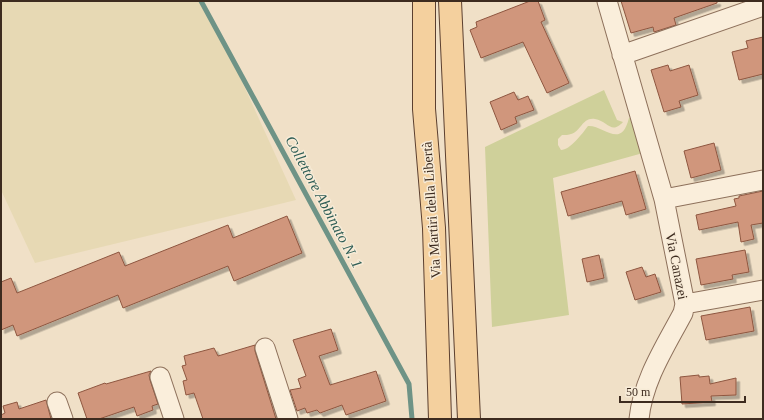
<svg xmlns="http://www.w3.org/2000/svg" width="764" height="420" viewBox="0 0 764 420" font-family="Georgia,serif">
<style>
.farmland{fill:#e7d9b4}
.green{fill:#cfd09a}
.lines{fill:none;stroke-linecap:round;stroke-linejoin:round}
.stream{stroke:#6e9386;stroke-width:5}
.building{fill:#d0967b;stroke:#8e5640;filter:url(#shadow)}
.street-casing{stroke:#8d705b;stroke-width:21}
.primary-casing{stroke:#5b3f2f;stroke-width:24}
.street{stroke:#faeedb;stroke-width:19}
.primary{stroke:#f4d09e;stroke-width:22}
.labels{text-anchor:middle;stroke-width:3;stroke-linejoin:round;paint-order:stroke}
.street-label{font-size:14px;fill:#3d2b1f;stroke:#f7ebd7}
.water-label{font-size:15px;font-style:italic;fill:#2e5d55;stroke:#f7ebd7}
</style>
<defs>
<filter id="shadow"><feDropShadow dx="3.5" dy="3.5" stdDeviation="0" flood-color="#0004"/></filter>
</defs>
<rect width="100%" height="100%" fill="#f0e0c7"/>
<path class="farmland" d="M1,1h199l39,74 57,125 -261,63 -34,-73z"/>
<path class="green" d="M604,90l13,30 6,2c-12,13 -15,-1 -28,-3 -13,-2 -14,13 -24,15 -2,1 -6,1 -9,1l-4,4v6l3,5c9,0 21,-16 27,-24 16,-1 33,24 41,-8l3,-1 11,36 -90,25 16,137 -77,12 -7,-180z"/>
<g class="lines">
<path class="stream" d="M201,1l208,383 3,35"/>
</g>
<path class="building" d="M530,1h8l7,19 -4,2 28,61 -22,10 -24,-51 -42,16 -11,-28 7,-3 -1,-5z
M621,1h96v2l-43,15 2,7 -22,7 -1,-5 -22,6z
M763,37v37l-24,6 -7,-28 16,-4 -2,-7z
M668,65l2,6 19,-6 9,30 -19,6 2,6 -17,5 -13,-42z
M514,92l4,8 10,-4 6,14 -19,7 2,6 -16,7 -11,-28z
M714,143l7,27 -30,8 -7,-27z
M635,171l11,38 -20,6 -4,-14 -54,15 -7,-24z
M763,191v32l-12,2 3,14 -13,3 -3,-20 -39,8 -3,-15 40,-9 -2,-7 5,-1v-2z
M287,216l15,37 -68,28 -6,-15 -105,42 -5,-13 -101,41 -4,-11 -12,5v-48l10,-4 6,15 102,-41 6,14 103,-41 5,13z
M745,250l4,22 -17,3 1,4 -32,6 -5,-26z
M599,255l5,23 -17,4 -5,-23z
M642,267l4,10 9,-3 6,18 -26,8 -9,-28z
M750,307l4,24 -48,9 -5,-24z
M331,329l7,21 -19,6 11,29 46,-14 10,30 -40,14 -4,-10 -22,8 -3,-3 -10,3 -2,-5 -8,3 -7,-21 11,-2 -3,-9 8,-3 -13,-36z
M255,345v6l21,68h-73l-9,-26 -8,2 -3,-14 4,-1 -5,-14 4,-1 -2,-9 30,-8 4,8z
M151,371l-2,4 1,5 8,24 -6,2 1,4 -16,6 -3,-9 -35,12h-12l-9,-26 27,-10 1,1z
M699,375v2l10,-1 1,8 26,-6v17l-25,1 1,6 -30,2 -2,-27z
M46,400l5,19h-50v-4l4,-2 -2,-7 14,-4 2,7z"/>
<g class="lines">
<defs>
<path id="street" d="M607,1l57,198 21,105 -2,9c-18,34 -40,67 -44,106
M622,55l141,-49
M664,199l99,-19
M685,304l78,-14
M265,348l23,71
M160,377l14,42
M57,402l6,17"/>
<path id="primary" d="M424,1v108l10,119 6,191
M450,1l19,418"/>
</defs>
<use href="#street" class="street-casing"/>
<use href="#primary" class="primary-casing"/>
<use href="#street" class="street"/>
<use href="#primary" class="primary"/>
</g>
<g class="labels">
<g class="street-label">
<text transform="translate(431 210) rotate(-94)" y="5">Via Martiri della Libertà</text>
<text transform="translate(677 266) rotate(79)" y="5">Via Canazei</text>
</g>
<g class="water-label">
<text transform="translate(324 202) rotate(62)" y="5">Collettore Abbinato N. 1</text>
</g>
</g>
<rect width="764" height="420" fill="none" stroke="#3d2b1f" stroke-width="4"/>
<path d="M620 396v6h125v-6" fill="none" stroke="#3d2b1f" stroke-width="2"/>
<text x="626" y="396" font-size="12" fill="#3d2b1f" stroke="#f7ebd7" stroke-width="3" paint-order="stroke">50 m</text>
</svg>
